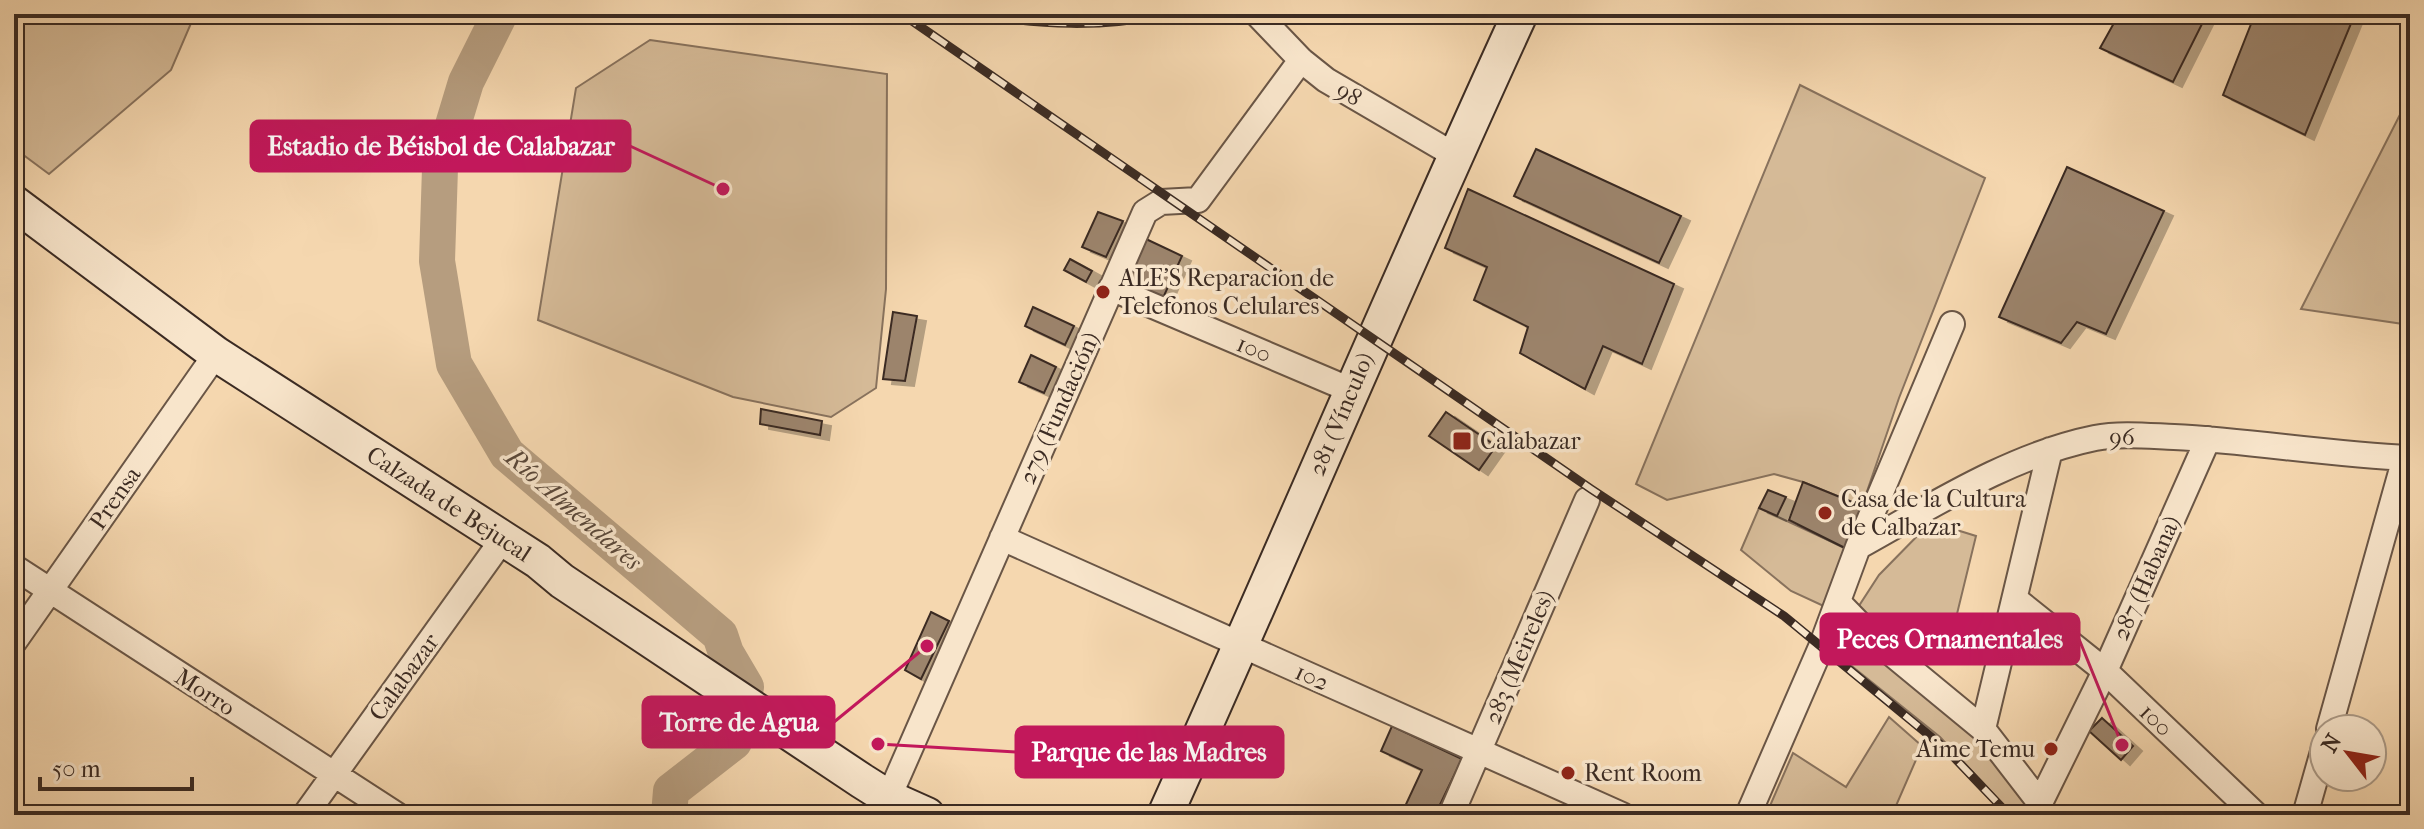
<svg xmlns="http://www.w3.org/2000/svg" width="2424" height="829" viewBox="0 0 2424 829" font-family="'IM FELL French Canon',serif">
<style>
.green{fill:#d5ba97;stroke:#88725d;stroke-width:2}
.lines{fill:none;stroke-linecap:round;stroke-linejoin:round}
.river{stroke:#b69d7f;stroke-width:36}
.building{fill:#9c846c;stroke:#3b2b23;stroke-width:2;filter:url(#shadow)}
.street-casing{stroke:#6a5646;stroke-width:28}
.secondary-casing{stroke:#3b2b23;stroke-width:38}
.street{stroke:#f8e5cb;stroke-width:24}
.secondary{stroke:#f8e5cb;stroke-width:34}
.rail-casing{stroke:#3b2b23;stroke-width:9}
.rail{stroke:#f8e5cb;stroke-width:6;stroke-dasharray:18;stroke-linecap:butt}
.poi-dot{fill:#8f2418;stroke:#f8e5cb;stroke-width:3}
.labels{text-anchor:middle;stroke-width:7;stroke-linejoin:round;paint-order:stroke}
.street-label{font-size:24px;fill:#3b2b23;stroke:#f8e5cb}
.poi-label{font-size:24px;fill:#3b2b23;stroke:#f8e5cb;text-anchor:start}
.water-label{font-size:26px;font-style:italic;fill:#5a483a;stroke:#f8e5cb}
.leader{fill:none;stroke:#c2185b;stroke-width:3}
.callout-dot{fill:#c2185b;stroke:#f8e5cb;stroke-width:3}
.callout{fill:#c2185b;stroke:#c2185b;stroke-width:3}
.callout-label{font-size:26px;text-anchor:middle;font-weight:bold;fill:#fff}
</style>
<defs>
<filter id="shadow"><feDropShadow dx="9" dy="5" stdDeviation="0" flood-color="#0004"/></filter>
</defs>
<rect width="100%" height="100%" fill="#f5d7af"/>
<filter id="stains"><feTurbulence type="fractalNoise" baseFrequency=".0025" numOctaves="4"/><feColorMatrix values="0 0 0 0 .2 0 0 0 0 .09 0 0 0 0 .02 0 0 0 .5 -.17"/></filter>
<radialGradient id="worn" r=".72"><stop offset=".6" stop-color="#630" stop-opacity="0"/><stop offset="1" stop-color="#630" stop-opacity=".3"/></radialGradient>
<path class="green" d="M14,14h181l-24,56 -122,104 -35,-26z
M650,40l237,34 -1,215 -10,99 -45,29 -98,-20 -195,-77 38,-232z
M1800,85l185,93 -86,220 -37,108 -59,-24 -29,-8 -107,26 -31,-16z
M2410,95v230l-109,-16z
M1759,508l86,40 -17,60 -37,-17 -50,-41z
M1931,522l45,14 -20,82 -12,12 -15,-4 -9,28 -38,-27 -27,-15 24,-37z
M1851,637l30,17 99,86 53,67 -3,8h-17l-73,-78 -97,-78z
M1889,717l33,29 -30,69h-126l27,-62 53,34z"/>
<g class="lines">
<path class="river" d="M500,14l-34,68 -26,86 -3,93 17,103 53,90 213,181 6,18 20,34 -12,55 -63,49 -2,24"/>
</g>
<path class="building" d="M2119,14h88l-34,68 -73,-34z
M2255,14h100l-50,121 -82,-40z
M1536,149l145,67 -22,47 -145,-67z
M2067,167l97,44 -58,123 -29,-12 -16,21 -62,-26z
M1468,189l206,95 -32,80 -39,-18 -18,43 -65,-36 8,-26 -54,-27 13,-33 -42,-19z
M1098,212l25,9 -17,36 -24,-10z
M1146,239l36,17 -19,42 -36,-17z
M1070,259l22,12 -6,11 -22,-12z
M1033,307l41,19 -9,19 -40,-19z
M893,312l24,4 -12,65 -22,-2z
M1031,355l25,12 -12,26 -25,-11z
M761,409l61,12 -2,14 -60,-11z
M1446,412l50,34 -17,24 -50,-34z
M1803,482l59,24 -17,42 -56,-28z
M1768,490l18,7 -9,19 -18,-8z
M931,612l18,9 -28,58 -16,-9z
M2102,718l31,28 -12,14 -32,-29z
M1392,726l70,33 -27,56h-34l21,-45 -41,-19z"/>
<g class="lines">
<defs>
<path id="street" d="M1257,14l44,46 25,20 130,76
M1111,288l242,103
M1002,538l620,277
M1858,547c74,-41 153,-92 237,-109 25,-5 54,-2 79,-1 79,4 157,18 236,21
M14,567l383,248
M2015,599l90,72 151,144
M1839,603l36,37 108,89 57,74 65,-132 103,-232
M14,642l202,-288
M1983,729l67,-279
M2329,729l76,-271
M305,815l198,-276
M881,815l264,-603 16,-10 37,-2 103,-140
M1451,815l136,-315
M1748,815l73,-168 37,-100 94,-223
M2305,815l19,-67"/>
<path id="secondary" d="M14,203l202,151 322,207 24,20 300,200 27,17 38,17
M1165,815c120,-266 233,-536 355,-801"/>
</defs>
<use href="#street" class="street-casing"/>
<use href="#secondary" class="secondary-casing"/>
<use href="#street" class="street"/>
<use href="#secondary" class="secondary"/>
<defs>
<path id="rail" d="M902,14l689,475 193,127 163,134 62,65
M977,14c64,11 124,14 188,0"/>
</defs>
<use href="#rail" class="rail-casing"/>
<use href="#rail" class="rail"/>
</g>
<g class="poi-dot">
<circle cx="1103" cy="292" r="8"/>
<rect x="1452" y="431" width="20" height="20" rx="4"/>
<circle cx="1825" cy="513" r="8"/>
<circle cx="2051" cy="749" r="8"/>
<circle cx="1568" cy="773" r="8"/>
</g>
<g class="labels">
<g class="street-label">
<text transform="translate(1349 94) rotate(30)" y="8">98</text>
<text transform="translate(1254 349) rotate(23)" y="8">100</text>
<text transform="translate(1059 408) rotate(-66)" y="8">279 (Fundación)</text>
<text transform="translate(1341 414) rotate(-67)" y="8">281 (Vínculo)</text>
<text transform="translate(2122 437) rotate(-2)" y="8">96</text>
<text transform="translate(115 498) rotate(-55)" y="8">Prensa</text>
<text transform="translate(449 504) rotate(33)" y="8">Calzada de Bejucal</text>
<text transform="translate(2146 578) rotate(-66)" y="8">287 (Habana)</text>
<text transform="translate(1519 657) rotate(-67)" y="8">283 (Meireles)</text>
<text transform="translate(404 677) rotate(-54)" y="8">Calabazar</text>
<text transform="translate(1312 677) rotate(24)" y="8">102</text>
<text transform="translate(205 692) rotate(33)" y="8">Morro</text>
<text transform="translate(2156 720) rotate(44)" y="8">100</text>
</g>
<g class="poi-label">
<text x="1119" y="286">ALE'S Reparacion de<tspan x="1119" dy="28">Telefonos Celulares</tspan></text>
<text x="1480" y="449">Calabazar</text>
<text x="1841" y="507">Casa de la Cultura<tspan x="1841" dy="28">de Calbazar</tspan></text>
<text x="2035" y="757" text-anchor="end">Aime Temu</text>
<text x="1584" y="781">Rent Room</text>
</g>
<g class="water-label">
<text transform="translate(574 509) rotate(41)" y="9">Río Almendares</text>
</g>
</g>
<path class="leader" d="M723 189L630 146M2122 745L2079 639M927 646L834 722M878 744L1016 752"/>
<g class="callout-dot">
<circle cx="723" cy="189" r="8"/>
<circle cx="2122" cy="745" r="8"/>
<circle cx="927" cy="646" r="8"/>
<circle cx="878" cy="744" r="8"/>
</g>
<g class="callout">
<rect x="251" y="121" width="379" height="50" rx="8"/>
<rect x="1821" y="614" width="258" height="50" rx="8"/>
<rect x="643" y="697" width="191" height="50" rx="8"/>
<rect x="1016" y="727" width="267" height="50" rx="8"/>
</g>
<g class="callout-label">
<text x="441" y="155">Estadio de Béisbol de Calabazar</text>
<text x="1950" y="648">Peces Ornamentales</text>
<text x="739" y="731">Torre de Agua</text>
<text x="1149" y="761">Parque de las Madres</text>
</g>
<rect width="2424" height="829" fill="none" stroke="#f5d7af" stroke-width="48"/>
<rect x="16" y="16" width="2392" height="797" fill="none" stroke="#3b2b23" stroke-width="4"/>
<rect x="24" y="24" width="2376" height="781" fill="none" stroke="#3b2b23" stroke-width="2"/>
<g transform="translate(2348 753) rotate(301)"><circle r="38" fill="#f8e5cb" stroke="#ac9b88" stroke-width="2"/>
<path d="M0-6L14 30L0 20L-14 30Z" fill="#8f2418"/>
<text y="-12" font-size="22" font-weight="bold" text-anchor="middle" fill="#3b2b23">N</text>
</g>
<path d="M40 777v12h152v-12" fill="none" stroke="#3b2b23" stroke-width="4"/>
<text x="52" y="777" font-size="24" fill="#3b2b23" stroke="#f8e5cb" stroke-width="6" paint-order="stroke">50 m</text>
<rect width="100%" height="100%" filter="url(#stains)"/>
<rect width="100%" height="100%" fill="url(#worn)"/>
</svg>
